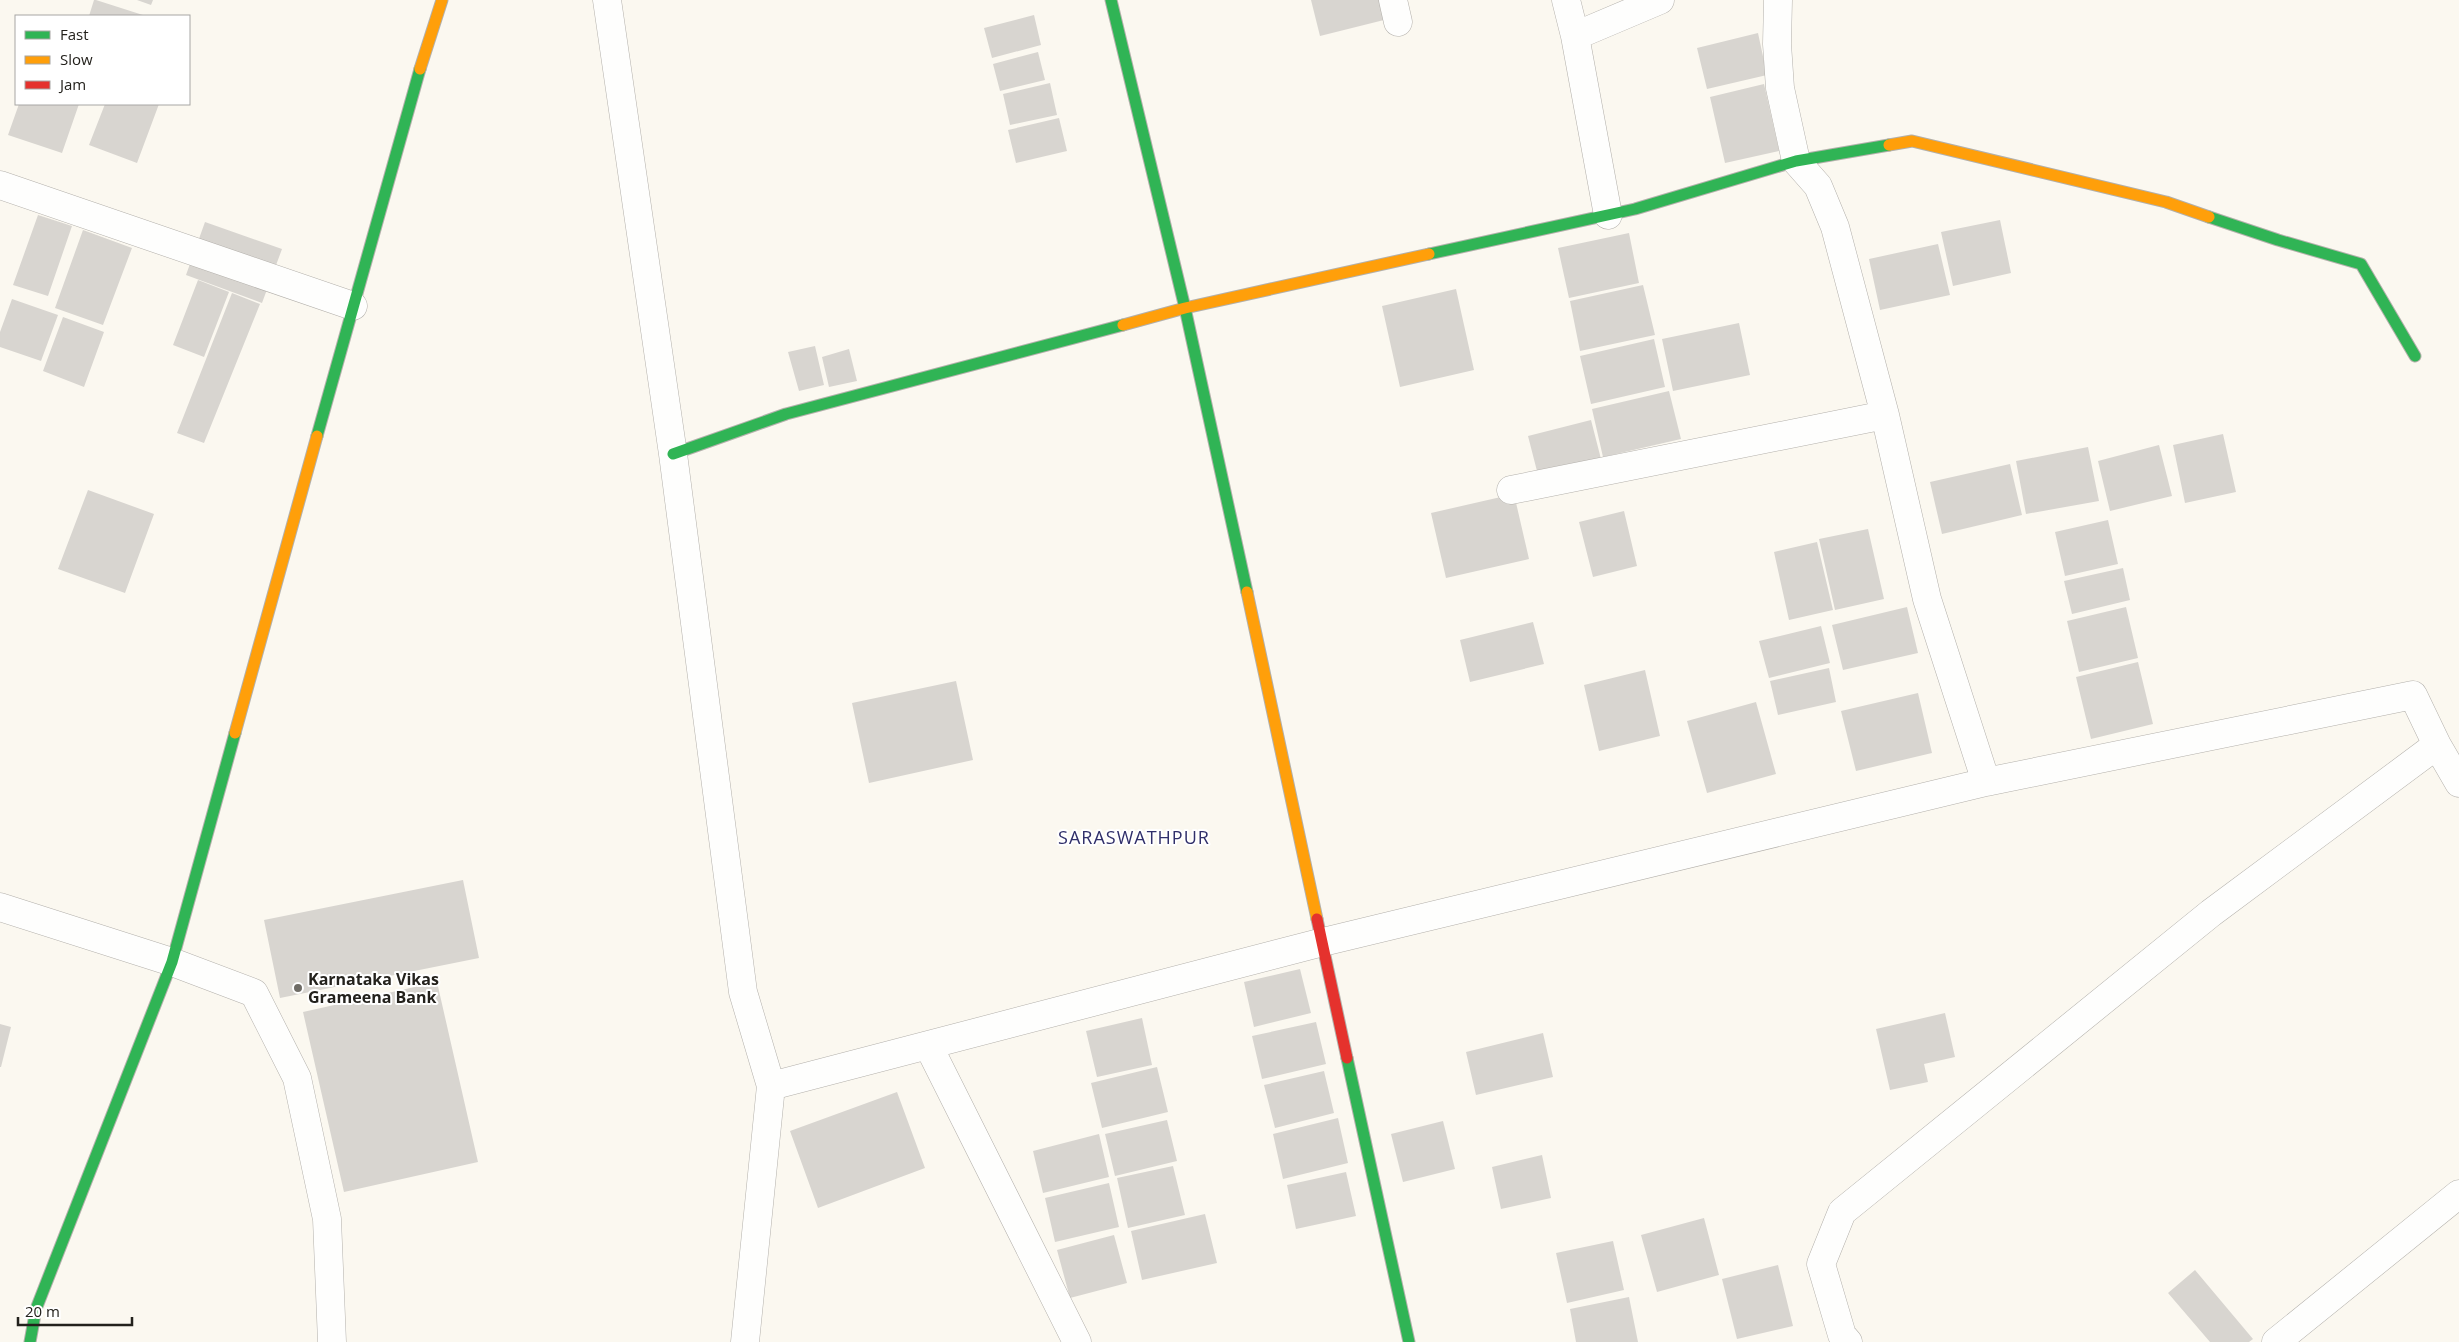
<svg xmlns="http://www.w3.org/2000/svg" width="2459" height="1342" viewBox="0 0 2459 1342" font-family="'Open Sans',sans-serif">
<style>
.building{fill:#d8d5d0}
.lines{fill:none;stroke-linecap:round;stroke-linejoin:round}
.street-casing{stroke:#b3b0ab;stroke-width:29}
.fast-casing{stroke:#b3b0ab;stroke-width:13}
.slow-casing{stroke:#b3b0ab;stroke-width:13}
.jam-casing{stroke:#b3b0ab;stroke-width:13}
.street{stroke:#fefefd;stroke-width:28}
.fast{stroke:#30b455;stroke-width:11}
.slow{stroke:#ff9f0a;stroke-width:11}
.jam{stroke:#e5322d;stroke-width:11}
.poi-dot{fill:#6f6c66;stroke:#fff;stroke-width:2}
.labels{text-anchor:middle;stroke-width:4;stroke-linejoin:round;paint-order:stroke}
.poi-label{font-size:16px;font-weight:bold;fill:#23211c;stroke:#fff;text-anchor:start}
.neighbourhood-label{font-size:18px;letter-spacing:1px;fill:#302f6a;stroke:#fff}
</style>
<rect width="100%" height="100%" fill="#fbf8f0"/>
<path class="building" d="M94,0h2l50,16h-57z
M137,0h16l-2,5z
M1311,0h68l5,20 -64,16z
M1034,15l7,30 -49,13 -8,-30z
M1758,33l9,42 -60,14 -10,-41z
M1038,52l7,28 -45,11 -7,-27z
M1050,83l7,32 -47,10 -7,-31z
M1764,84l15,67 -54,12 -15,-66z
M19,104h60l-17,49 -54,-18z
M105,104h54l-22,59 -48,-18z
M1059,118l8,33 -51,12 -8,-33z
M38,215l34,11 -24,70 -35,-11z
M2000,220l11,53 -58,13 -12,-54z
M205,222l77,27 -20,54 -76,-28z
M83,230l49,18 -29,77 -48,-17z
M1629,233l10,50 -70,15 -11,-50z
M1938,244l12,51 -70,15 -11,-51z
M198,280l31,12 -25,65 -31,-12z
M1643,285l12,50 -75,16 -10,-50z
M1456,289l18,81 -74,17 -18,-81z
M232,293l28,11 -56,139 -27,-10z
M12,299l46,16 -17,46 -41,-14v-15z
M63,317l41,15 -20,55 -41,-16z
M1739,323l11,52 -77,16 -11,-52z
M1654,339l11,48 -74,17 -11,-48z
M815,346l9,39 -25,6 -11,-39z
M849,349l8,32 -28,6 -7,-30z
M1669,391l12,48 -78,18 -11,-48z
M1591,420l10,39 -63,16 -10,-39z
M2223,434l13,58 -51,11 -12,-58z
M2159,445l13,51 -62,15 -12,-50z
M2088,447l11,54 -73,13 -10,-53z
M2010,464l12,51 -80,19 -12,-52z
M88,490l66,24 -29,79 -67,-24z
M1514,494l15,65 -83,19 -15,-65z
M1624,511l13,55 -44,11 -14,-55z
M2108,520l10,44 -53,12 -10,-44z
M1868,529l16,70 -49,11 -16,-71z
M1817,542l16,68 -44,10 -15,-68z
M2123,568l7,32 -58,14 -8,-33z
M1907,607l11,46 -75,17 -11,-45z
M2126,607l12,51 -59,14 -12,-51z
M1533,622l11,42 -74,18 -10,-42z
M1821,626l9,37 -61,15 -10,-37z
M2138,662l15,62 -62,15 -15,-62z
M1829,668l7,34 -58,13 -8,-34z
M1645,670l15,66 -61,15 -15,-66z
M956,681l17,79 -104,23 -17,-80z
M1918,693l14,60 -76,18 -15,-60z
M1756,702l20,72 -69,19 -20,-72z
M463,880l16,78 -199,40 -16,-78z
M1300,969l11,44 -57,14 -10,-45z
M437,982l41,180 -134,30 -41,-180z
M1945,1013l10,44 -31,7 4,18 -38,8 -14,-61z
M1142,1018l10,47 -55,12 -11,-46z
M1316,1022l10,42 -64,15 -10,-43z
M0,1024l11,3 -10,40h-1z
M1543,1033l10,44 -77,18 -10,-43z
M1157,1067l11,45 -66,16 -11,-45z
M1324,1071l10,42 -59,15 -11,-43z
M897,1092l28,76 -107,40 -28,-77z
M1338,1118l10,45 -65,16 -10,-45z
M1167,1120l10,41 -62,15 -10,-42z
M1443,1121l12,48 -52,13 -12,-48z
M1099,1134l10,43 -66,16 -10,-42z
M1542,1155l9,43 -50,11 -9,-42z
M1173,1166l12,49 -57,13 -11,-50z
M1346,1172l10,44 -60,13 -9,-44z
M1109,1183l10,44 -64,15 -10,-44z
M1205,1214l12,49 -75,17 -11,-49z
M1704,1218l15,57 -62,17 -16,-57z
M1114,1235l13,48 -57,15 -13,-48z
M1613,1241l11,49 -57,13 -11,-50z
M1778,1265l15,61 -56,13 -15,-60z
M2195,1270l58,69 -4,3h-39l-42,-49z
M1629,1297l9,45h-62l-6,-33z"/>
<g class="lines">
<defs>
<path id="street" d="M607,0l66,454 70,538 28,94 -26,256
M1393,0l5,22
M1566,0l9,36 33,179
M1778,0l-1,44 3,44 16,73 22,25 17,41 50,188 42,184 59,183
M1575,36l85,-36
M0,185l353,121
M1511,490l374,-75
M0,907l172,55 82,31 43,85 30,141 5,123
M928,1045l149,297
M771,1086l552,-144 663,-160 427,-87 24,50 22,38
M1848,1342l-6,-7 -21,-71 21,-52 369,-299 226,-168
M2276,1342l183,-148"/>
<path id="fast" d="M1111,0l74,308 62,284
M2209,217l69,23 83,24 54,92
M1429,254l206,-45 161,-48 93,-16
M317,436l103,-367
M673,454l113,-40 337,-89
M1347,1058l62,284
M30,1342l6,-33 136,-347 63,-229"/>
<path id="slow" d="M420,69l22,-69
M1889,145l23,-4 254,61 43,15
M1123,325l62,-17 244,-54
M1247,592l70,327
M235,733l82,-297"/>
<path id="jam" d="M1317,919l30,139"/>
</defs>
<use href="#street" class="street-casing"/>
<use href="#fast" class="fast-casing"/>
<use href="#slow" class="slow-casing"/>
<use href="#jam" class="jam-casing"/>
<use href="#street" class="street"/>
<use href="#fast" class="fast"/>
<use href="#slow" class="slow"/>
<use href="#jam" class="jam"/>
</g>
<circle class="poi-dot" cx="298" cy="988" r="5"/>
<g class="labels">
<g class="poi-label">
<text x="308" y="985">Karnataka Vikas<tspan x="308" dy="18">Grameena Bank</tspan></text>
</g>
<g class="neighbourhood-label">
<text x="1134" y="844">SARASWATHPUR</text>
</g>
</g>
<rect x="15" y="15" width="175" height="90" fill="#ffffff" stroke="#a7a6a4"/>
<rect x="25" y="31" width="25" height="8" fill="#30b455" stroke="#a7a6a4"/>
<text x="60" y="40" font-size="15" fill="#23211c">Fast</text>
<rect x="25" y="56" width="25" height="8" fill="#ff9f0a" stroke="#a7a6a4"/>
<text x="60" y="65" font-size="15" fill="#23211c">Slow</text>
<rect x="25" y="81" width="25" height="8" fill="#e5322d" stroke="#a7a6a4"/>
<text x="60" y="90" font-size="15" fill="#23211c">Jam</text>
<path d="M18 1317v8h114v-8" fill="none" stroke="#23211c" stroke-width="2.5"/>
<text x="25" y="1317" font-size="15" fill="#23211c" stroke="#ffffff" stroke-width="4" paint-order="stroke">20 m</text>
</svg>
